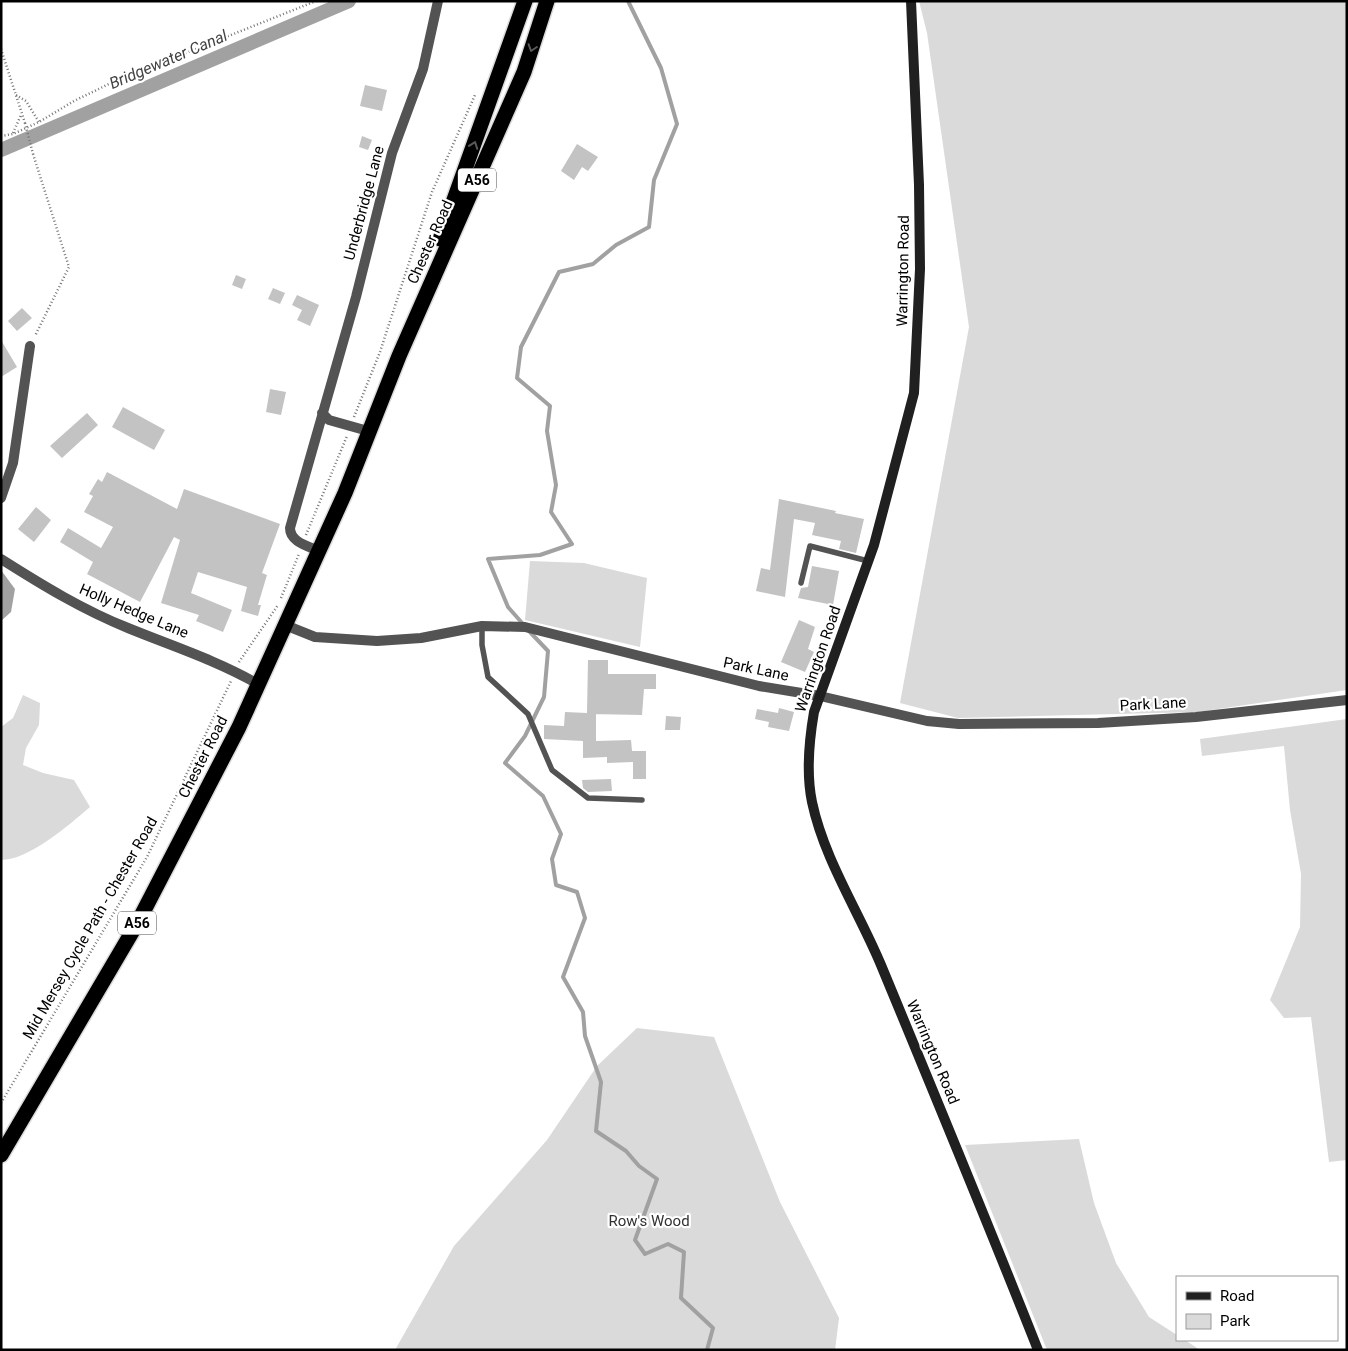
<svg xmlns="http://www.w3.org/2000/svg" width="1348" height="1351" viewBox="0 0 1348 1351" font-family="Roboto,sans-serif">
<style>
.green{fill:#dadada}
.water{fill:#a1a1a1}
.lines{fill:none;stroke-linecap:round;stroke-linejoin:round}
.stream{stroke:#a1a1a1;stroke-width:4}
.canal{stroke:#a1a1a1;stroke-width:14}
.building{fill:#c3c3c3}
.highway-casing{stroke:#dbdbdb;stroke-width:18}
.path{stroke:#757575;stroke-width:2.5;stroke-dasharray:1 2.5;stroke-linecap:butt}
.lane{stroke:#535353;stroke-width:5.5}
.street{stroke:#535353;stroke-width:10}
.secondary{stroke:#202020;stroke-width:10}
.highway{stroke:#000;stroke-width:15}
.path-bridge{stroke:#757575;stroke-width:2.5;stroke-dasharray:1 2.5;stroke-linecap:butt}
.oneway{stroke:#595959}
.labels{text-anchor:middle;stroke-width:4.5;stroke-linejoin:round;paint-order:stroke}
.shield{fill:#fff;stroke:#4c4c4c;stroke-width:1}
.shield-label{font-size:14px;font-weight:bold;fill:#000}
.street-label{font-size:15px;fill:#000;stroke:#fff}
.park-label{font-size:15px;fill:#313131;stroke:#fff}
.water-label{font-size:16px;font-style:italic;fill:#424242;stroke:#fff}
</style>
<rect width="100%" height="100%" fill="#fff"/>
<path class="green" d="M919,1h428v689l-149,22 -240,6 -58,-15 69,-376 -42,-294z
M530,561l54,2 63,15 -7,69 -115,-27z
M23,695l17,8 -1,22 -13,23 -3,17 20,8 31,7 16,27c-21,18 -61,53 -89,53v-133l12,-9z
M1347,719v441l-18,2 -18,-145 -27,1 -14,-18 30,-73 1,-53 -11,-64 -6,-64 -82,10 -2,-17z
M637,1028l77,9 66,165 59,116 -4,32h-440l59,-104 93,-106 50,-74z
M1079,1139l15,64 22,60 33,54 28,18v5h8l15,10h-153l-82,-205z"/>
<path class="water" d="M1,570l14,19 -4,23 -10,9z"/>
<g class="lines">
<path class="stream" d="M523,624l-15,-17 -20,-48 52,-4 32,-11 -21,-32 5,-27 -9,-54 3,-25 -33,-28 4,-31 38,-75 34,-8 23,-19 33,-18 5,-47 23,-56 -16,-56 -33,-67
M529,631l19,20 -4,46 -19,39 -20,27 38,33 18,38 -9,25 4,26 21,7 8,26 -22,59 20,35 2,24 16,46 -5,49 30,20 13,15 18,13 -22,61 10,14 23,-10 16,8 -3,46 32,30 -6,22"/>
<path class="canal" d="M1,150l348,-149"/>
</g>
<path class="building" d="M365,85l22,5 -5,21 -22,-5z
M362,136l10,4 -4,10 -9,-3z
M577,144l21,13 -10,14 -6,-4 -8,13 -13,-9z
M236,275l10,4 -4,10 -10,-4z
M273,288l12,5 -5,11 -12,-5z
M297,295l22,10 -9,21 -13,-6 5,-10 -10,-5z
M22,308l10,10 -15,13 -9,-10z
M1,340l16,27 -16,10z
M270,389l16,3 -5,23 -15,-3z
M123,407l42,23 -11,20 -42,-23z
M87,413l11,12 -36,33 -12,-12z
M107,472l70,37 7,-20 96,35 -18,49 5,2 -9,30h3l-3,11 -17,-5 6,-24 -49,-15 -7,21 41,17 -9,22 -27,-11 3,-6 -38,-12 19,-63 -6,-3 -34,65 -53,-28 6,-12 -33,-20 8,-14 33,20 12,-21 -29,-15 9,-16 -4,-2 9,-15 4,3z
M779,499l57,12 -1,2 29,6 -8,34 -17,-4 2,-8 -29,-6 3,-12 -21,-4 -9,78 -29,-6 5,-23 9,2z
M36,507l15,13 -17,22 -16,-13z
M812,566l27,5 -6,34 -35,-7 3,-10 7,-1z
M799,620l16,7 -7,22 6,3 -9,20 -24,-10z
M588,660h20v14h48v15h-12l-2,26 -52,-1h6v27l35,-1 1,11h14v28h-13v-17l-26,1v-6l-24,1v-17l-39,-2v-14l20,1 1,-14 22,1z
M779,708l15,4 -5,19 -21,-4 1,-5 -14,-3 2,-10 21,4z
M666,716l15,1 -1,13h-15z
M611,779l1,12 -24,1 -5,-4 -1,-8z"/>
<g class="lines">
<defs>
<path id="highway" d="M440,239l85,-238
M1,1155l137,-233 101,-195 106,-234 54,-137 125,-284 23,-71"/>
</defs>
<use href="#highway" class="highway-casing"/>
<path class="path" d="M1,49l24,74
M16,95l10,6 13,21
M13,133l8,-18
M1,136l12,-2 26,-12 35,-21 37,-18 205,-82
M33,154l36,113 -34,69
M354,417l26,-65 52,-160 43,-97
M306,535l41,-99
M281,598l18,-44
M239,662l39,-57
M1,1103l146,-246 84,-176"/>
<path class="lane" d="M801,583l9,-37 58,15
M482,626v19l6,32 40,37 24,56 36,28 54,2"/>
<path class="street" d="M322,413l7,7 39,11
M1,498l12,-35 17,-117
M319,551c-11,-5 -29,-9 -29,-23l66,-231 36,-144 31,-84 15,-68
M1,559c41,26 82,51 127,69 44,18 88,32 130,56
M285,625l30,12 62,4 44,-3 61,-12 43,1 234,59 61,10 107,25 32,3 139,-1 98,-6 151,-17"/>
<path class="secondary" d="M911,1l8,184 1,84 -6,124 -40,152 -60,167c-5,29 -8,61 -2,90 12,57 47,110 69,163 53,128 106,256 157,385"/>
<use href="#highway" class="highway"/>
<path class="path-bridge" d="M25,123l8,31"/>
</g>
<defs><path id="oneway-chevron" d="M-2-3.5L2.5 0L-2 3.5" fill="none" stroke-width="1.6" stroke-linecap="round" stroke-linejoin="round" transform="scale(1.25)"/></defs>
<g class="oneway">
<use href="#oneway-chevron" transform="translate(532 48) rotate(108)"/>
<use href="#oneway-chevron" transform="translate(474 145) rotate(-70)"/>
</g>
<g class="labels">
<g class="shield">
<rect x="458" y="168.5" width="38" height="23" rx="4"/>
<rect x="118" y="911.5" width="38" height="23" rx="4"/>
</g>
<g class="shield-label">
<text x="477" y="185">A56</text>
<text x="137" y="928">A56</text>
</g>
<g class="street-label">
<text transform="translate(364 203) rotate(-75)" y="5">Underbridge Lane</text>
<text transform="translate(430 242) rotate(-66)" y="5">Chester Road</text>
<text transform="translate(903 271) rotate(-89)" y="5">Warrington Road</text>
<text transform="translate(134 611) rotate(23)" y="5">Holly Hedge Lane</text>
<text transform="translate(818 659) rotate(-71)" y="5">Warrington Road</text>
<text transform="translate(756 669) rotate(12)" y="5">Park Lane</text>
<text transform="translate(1153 704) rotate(-3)" y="5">Park Lane</text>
<text transform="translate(203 757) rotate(-63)" y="5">Chester Road</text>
<text transform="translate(90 928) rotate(-60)" y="5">Mid Mersey Cycle Path - Chester Road</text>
<text transform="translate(933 1052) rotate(67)" y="5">Warrington Road</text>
</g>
<g class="park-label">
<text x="649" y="1226">Row's Wood</text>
</g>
<g class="water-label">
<text transform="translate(168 59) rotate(-23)" y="6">Bridgewater Canal</text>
</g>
</g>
<rect width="1348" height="1351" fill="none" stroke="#000000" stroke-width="5"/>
<rect x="1176" y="1276" width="162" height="65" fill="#ffffff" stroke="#999999"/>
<rect x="1186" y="1292" width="25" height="8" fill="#202020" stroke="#999999"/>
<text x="1220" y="1301" font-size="15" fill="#000000">Road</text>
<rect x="1186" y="1314" width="25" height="15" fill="#dadada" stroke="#999999"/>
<text x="1220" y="1326" font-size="15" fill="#000000">Park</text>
</svg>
